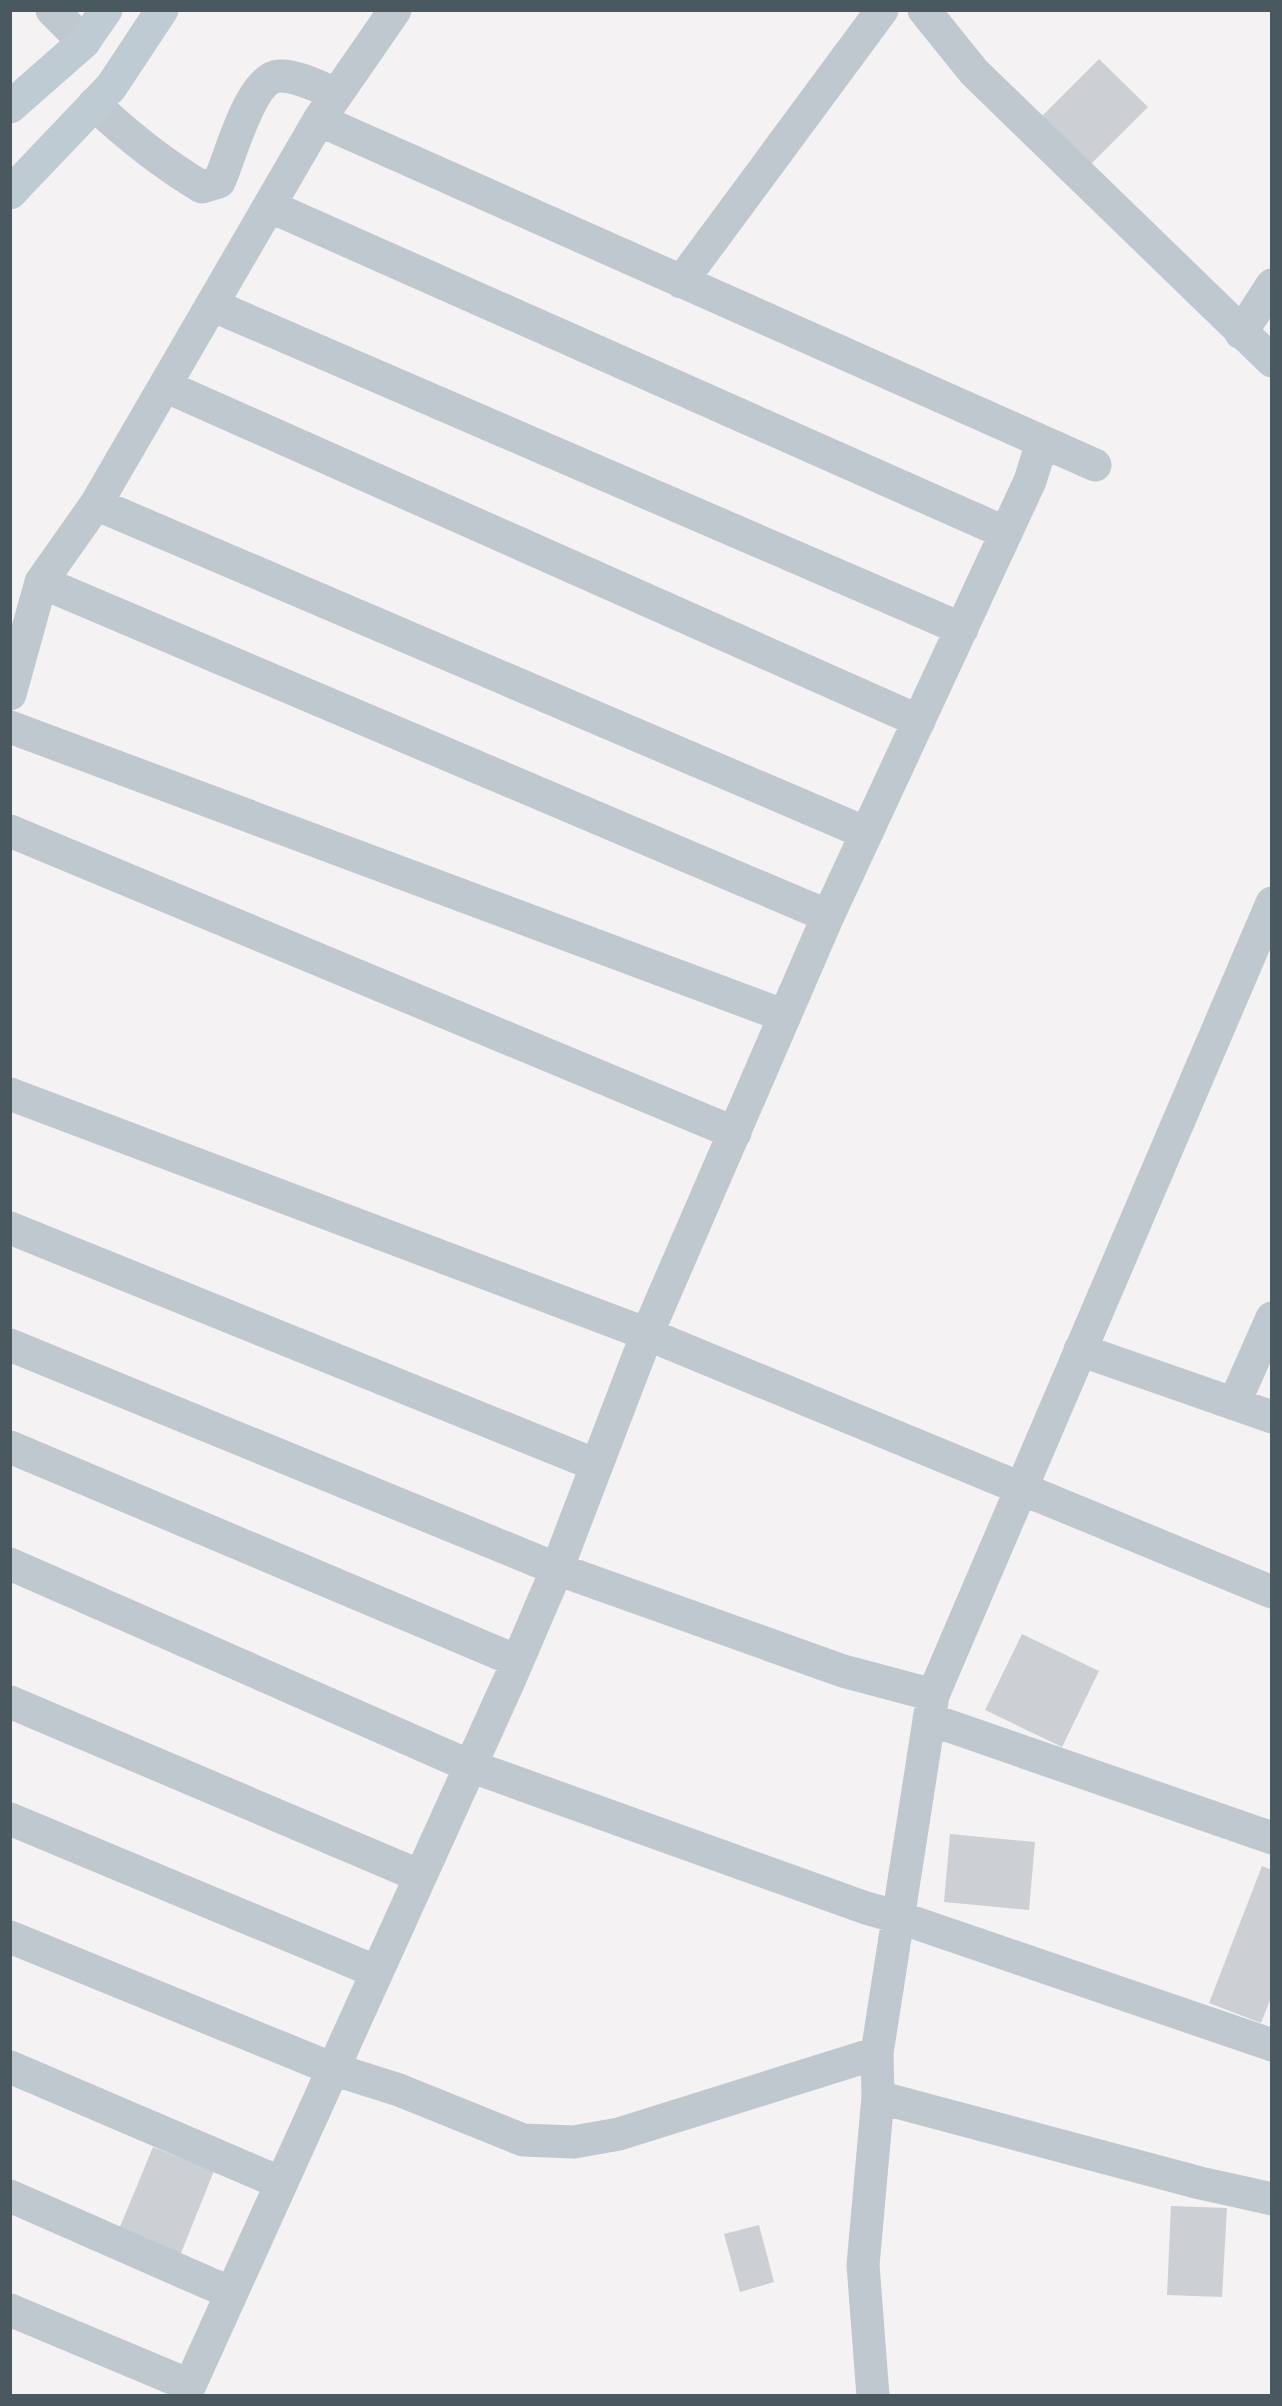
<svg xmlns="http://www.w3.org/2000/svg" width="1282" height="2406" viewBox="0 0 1282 2406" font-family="Mulish,sans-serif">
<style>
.building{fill:#ccd0d4}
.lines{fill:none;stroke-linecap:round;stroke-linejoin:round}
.minor{stroke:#bec8ce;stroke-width:33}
.secondary{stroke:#becbd3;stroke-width:33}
</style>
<rect width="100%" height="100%" fill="#f4f2f2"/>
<path class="building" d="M1099,59l49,48 -62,62 -49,-48z
M1022,1634l77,37 -37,76 -77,-37z
M950,1834l85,8 -6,68 -85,-8z
M1262,1866l10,4v125l-11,28 -52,-20z
M153,2147l61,24 -35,87 -62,-24z
M1171,2206l56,2 -5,89 -55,-2z
M759,2225l15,57 -34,10 -16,-58z"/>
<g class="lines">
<path class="minor" d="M52,10l32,32
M924,10l50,62 298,289
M94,104c33,31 69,60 108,83l17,-5c11,-24 31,-104 60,-106 19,-1 41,12 58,18
M319,120l776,345
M269,206l737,327
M681,282l201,-272
M212,305l750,324
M1241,333l31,-48
M165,386l754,335
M96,504l770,329
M41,582l787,334
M10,694l31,-112 55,-78 223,-384 76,-110
M10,727l775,289
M10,831l725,302
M10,1094l637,240 625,258
M10,1228l586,237
M10,1345l547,224 286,102 90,24
M1080,1350l192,67
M1234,1404l38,-86
M10,1447l507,214
M10,1564l460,202 396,142 32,9 374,128
M10,1702l410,174
M929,1719l343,119
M10,1819l367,153
M10,1937l323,132 66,21 124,50 51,2 45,-8 258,-81
M10,2067l271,116
M878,2097l322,86 72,16
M10,2196l221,97
M10,2310l179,75
M185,2396l324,-715 48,-112 90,-235 181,-418 202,-435 12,-39
M873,2396l-10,-131 15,-168 -1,-44 56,-358 339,-792"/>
<path class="secondary" d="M10,107l74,-65 22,-32
M10,193l101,-106 51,-77"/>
</g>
<rect width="1282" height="2406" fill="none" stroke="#4a585f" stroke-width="24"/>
</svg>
